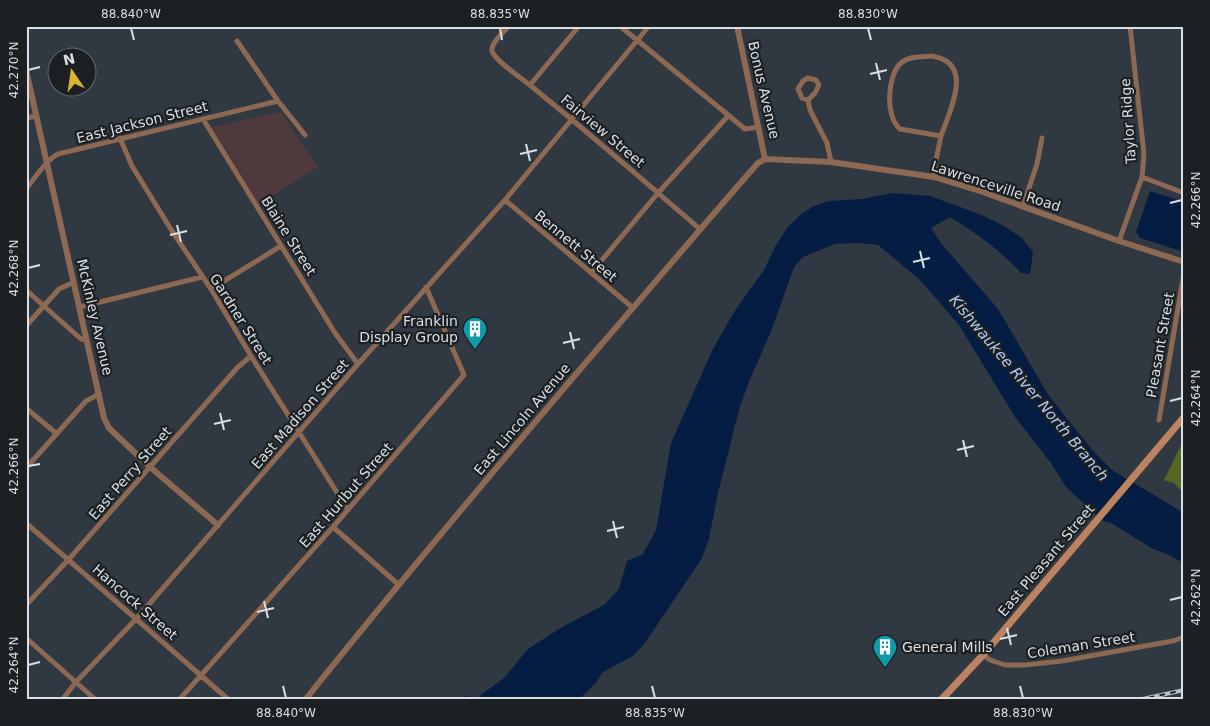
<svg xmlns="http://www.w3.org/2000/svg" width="1210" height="726" viewBox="0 0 1210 726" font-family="'DejaVu Sans',sans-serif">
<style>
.commercial{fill:#4e393d}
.green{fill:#556624}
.water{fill:#051d43}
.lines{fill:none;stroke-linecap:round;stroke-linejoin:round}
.stream{stroke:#051d43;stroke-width:2}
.minor{stroke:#8d6852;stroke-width:5}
.tertiary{stroke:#8d6852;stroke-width:6}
.secondary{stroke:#bd825f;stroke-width:7}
.rail-casing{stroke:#b7bec3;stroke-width:4}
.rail{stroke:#1c2023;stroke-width:2;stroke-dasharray:5.5;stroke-linecap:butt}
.ticks{fill:none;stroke:#d9dfe4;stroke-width:2}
.labels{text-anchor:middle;stroke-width:4.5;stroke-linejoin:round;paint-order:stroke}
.street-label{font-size:14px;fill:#d9dfe4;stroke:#1c2023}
.poi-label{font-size:14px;fill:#d9dfe4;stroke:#1c2023;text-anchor:end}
.water-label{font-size:15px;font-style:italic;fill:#b0caf2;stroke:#1c2023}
.neatline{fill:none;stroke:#d9dfe4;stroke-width:2}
.ticks-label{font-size:12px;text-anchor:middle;fill:#d9dfe4}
</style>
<rect width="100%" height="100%" fill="#303941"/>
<path class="commercial" d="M281,112l37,55 -60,38 -47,-78z"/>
<path class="green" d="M1184,439v55l-10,-11 -10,-3z"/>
<path class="water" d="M1150,191l34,11v50l-44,-14 -4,-6z
M893,193l37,3 52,19 22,11 18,12 11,14 -3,22 -9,-1c-21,-23 -45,-40 -71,-56l-19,11 9,14 58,67 51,87 44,55 19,19 72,43v50l-17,-9 -14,-5 -42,-26 -8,-2 -37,-34 -15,-24 -36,-46 -56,-92 -40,-46 -41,-34 -21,-2 -22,1 -32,13 -9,10 -22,62 -22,50 -10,27 -22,87 -9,46 -8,21 -57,84 -11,12 -30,16 -8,12 -17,16h-104l30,-22 24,-29 34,-22 42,-22 15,-16 8,-28 16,-7 13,-24 15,-87 41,-92 22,-39 30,-42 11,-23 12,-19 13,-13 14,-9 15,-5 33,-2z"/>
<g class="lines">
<path class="stream" d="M466,696l3,4"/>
<path class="minor" d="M509,26c-5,6 -18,16 -17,25 2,9 31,28 39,35 57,46 113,95 169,143
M620,26l125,103 14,-2
M237,41l41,60 27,34
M932,56c43,7 18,54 9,80l-41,-7c-15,-12 -13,-54 1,-66 8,-7 20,-6 31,-7z
M808,78l8,2 3,5 -4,8 -7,7 -6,-2 -4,-9 5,-8z
M530,85l49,-59
M808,100l2,10 17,33 4,19
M26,118l10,-2
M203,119l132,214 23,31
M120,138l12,28 40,65 39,58 40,67 97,154
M934,177l1,-12 6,-29
M1142,177l42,16
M26,189c10,-12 19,-28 32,-35l220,-53
M505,200l128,108
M1023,206l14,-42 5,-26
M1119,241l23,-64 2,-23 -14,-128
M591,273l67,-80 70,-77
M211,289l70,-43
M26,290l55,49 6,1
M80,307l122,-30
M26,326l33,-37 15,-7
M26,408l31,26
M1159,420l25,-147
M26,468l60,-67 13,-7
M26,523l203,177
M333,527l65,57
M26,605l43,-46 168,-191 14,-12
M26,638l70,62
M983,655l7,5 15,5h20l37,-4 111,-20 11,-4
M62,700l14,-18 61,-64 221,-254 147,-164 144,-174
M179,700l154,-173 131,-152 -38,-88"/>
<path class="tertiary" d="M737,26l28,133
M26,70l78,348 5,10 41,39 68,58
M765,159l66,3 103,15 46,14 139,50 65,21
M305,700c96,-120 195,-237 295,-354 53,-61 105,-123 158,-183l7,-4"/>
<path class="secondary" d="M941,700l42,-45 201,-238"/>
<defs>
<path id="rail" d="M1138,700l46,-10"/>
</defs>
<use href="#rail" class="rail-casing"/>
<use href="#rail" class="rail"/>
</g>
<path class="ticks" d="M131,28l3,12M500,28l2,12M868,28l3,12M876,63l4,17M28,70l12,-3M870,74l17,-4M526,144l4,17M520,154l17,-4M1170,203l12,-3M177,225l4,17M170,235l17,-4M920,251l4,17M913,262l17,-4M28,268l12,-3M570,332l4,17M563,343l17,-4M1170,401l12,-3M220,413l4,17M214,424l17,-4M963,440l4,17M957,450l17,-4M28,466l12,-2M613,521l4,17M607,531l17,-4M1170,600l12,-3M264,601l4,17M257,612l17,-4M1007,628l4,17M1000,639l17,-4M28,665l12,-3M283,686l3,12M652,686l3,12M1020,686l3,12"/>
<defs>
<symbol id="building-pin" viewBox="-11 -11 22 30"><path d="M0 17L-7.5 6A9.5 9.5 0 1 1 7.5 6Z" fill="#0f9aa8" stroke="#1c2023"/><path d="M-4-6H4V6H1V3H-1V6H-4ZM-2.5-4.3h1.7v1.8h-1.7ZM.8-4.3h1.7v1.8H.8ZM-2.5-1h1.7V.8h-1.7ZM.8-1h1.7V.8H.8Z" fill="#fff"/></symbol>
</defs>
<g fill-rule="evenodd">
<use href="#building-pin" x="461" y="315" width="28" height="38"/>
<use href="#building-pin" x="871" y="633" width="28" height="38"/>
</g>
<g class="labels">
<g class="street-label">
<text transform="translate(764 90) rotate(77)" y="5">Bonus Avenue</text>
<text transform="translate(1128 121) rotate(-94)" y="5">Taylor Ridge</text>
<text transform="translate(142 122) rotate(-14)" y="5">East Jackson Street</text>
<text transform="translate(603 131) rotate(40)" y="5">Fairview Street</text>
<text transform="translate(996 186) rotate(18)" y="5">Lawrenceville Road</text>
<text transform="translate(289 236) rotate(58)" y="5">Blaine Street</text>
<text transform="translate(576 246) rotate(40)" y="5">Bennett Street</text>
<text transform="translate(95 317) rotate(77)" y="5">McKinley Avenue</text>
<text transform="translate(241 319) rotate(58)" y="5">Gardner Street</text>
<text transform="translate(1160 345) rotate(-80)" y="5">Pleasant Street</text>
<text transform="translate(300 414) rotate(-49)" y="5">East Madison Street</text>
<text transform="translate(522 419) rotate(-50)" y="5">East Lincoln Avenue</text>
<text transform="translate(130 473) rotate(-49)" y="5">East Perry Street</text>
<text transform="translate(346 495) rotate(-49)" y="5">East Hurlbut Street</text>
<text transform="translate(1046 560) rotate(-50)" y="5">East Pleasant Street</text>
<text transform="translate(135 602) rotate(41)" y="5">Hancock Street</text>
<text transform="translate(1081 645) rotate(-9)" y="5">Coleman Street</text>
</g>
<g class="poi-label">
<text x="458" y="326">Franklin<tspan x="458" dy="16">Display Group</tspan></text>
<text x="902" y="652" text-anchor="start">General Mills</text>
</g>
<g class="water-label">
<text transform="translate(1029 388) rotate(50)" y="5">Kishwaukee River North Branch</text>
</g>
</g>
<rect width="1210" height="726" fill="none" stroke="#1c2023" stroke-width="55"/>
<g transform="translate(72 72) rotate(347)"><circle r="24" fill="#1c2023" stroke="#686c70"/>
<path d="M0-4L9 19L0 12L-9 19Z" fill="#dab333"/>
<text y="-8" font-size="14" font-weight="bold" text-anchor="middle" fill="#d9dfe4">N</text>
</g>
<rect x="28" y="28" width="1154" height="670" class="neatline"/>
<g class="ticks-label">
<text x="131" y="18">88.840°W</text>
<text x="500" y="18">88.835°W</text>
<text x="868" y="18">88.830°W</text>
<text transform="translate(14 70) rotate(-90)" y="4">42.270°N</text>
<text transform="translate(1196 200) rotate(-90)" y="4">42.266°N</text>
<text transform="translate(14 268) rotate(-90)" y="4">42.268°N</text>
<text transform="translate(1196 398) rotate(-90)" y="4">42.264°N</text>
<text transform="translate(14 466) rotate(-90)" y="4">42.266°N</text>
<text transform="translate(1196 597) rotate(-90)" y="4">42.262°N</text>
<text transform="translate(14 665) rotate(-90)" y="4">42.264°N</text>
<text x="286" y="717">88.840°W</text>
<text x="655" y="717">88.835°W</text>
<text x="1023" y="717">88.830°W</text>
</g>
</svg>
